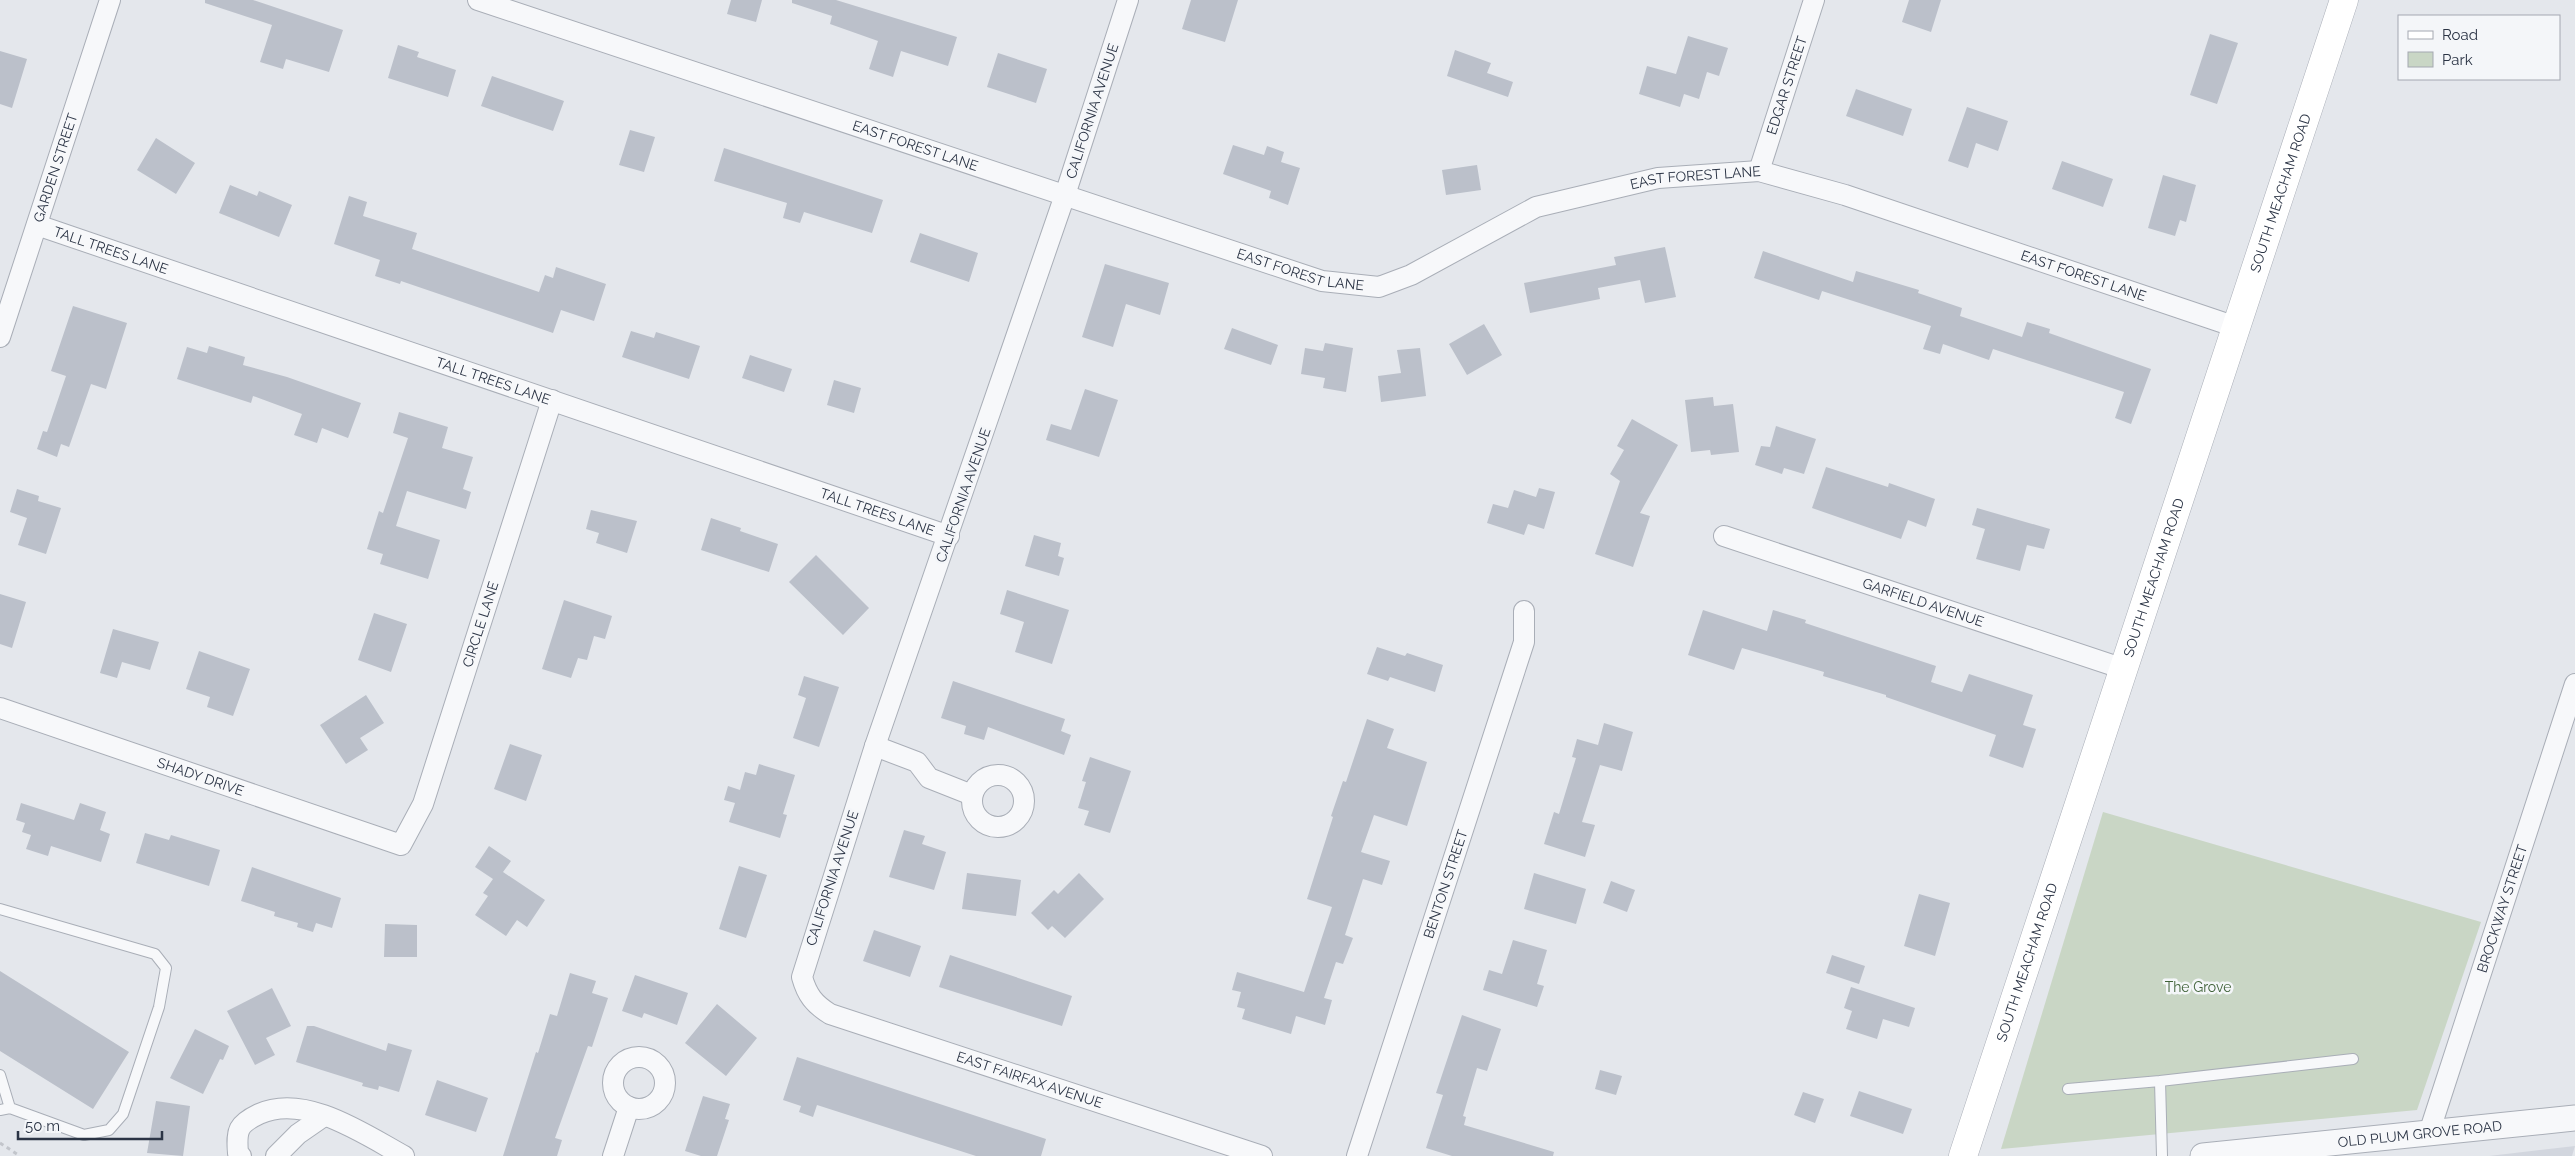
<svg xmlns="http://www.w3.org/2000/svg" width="2575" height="1156" viewBox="0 0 2575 1156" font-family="Raleway,sans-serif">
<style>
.built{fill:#d2d6de}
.green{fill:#c9d6c5}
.building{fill:#bbc0ca}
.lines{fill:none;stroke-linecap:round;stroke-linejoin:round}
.service-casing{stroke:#a9aeb7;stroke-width:12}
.minor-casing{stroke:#a9aeb7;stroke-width:22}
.tertiary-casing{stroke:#a9aeb7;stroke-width:27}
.secondary-casing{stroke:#a9aeb7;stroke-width:29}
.path{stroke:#c2c5cb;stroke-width:3;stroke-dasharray:4 4;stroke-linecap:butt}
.service{stroke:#f7f8fa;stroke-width:10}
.minor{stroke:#f7f8fa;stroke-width:20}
.tertiary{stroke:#f7f8fa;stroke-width:25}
.secondary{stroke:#fff;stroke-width:28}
.labels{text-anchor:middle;stroke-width:5;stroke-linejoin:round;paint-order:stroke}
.street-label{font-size:14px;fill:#2b3445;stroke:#f4f6f9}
.park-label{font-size:14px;fill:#3f6138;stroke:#f4f6f9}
</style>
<rect width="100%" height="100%" fill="#e4e7ec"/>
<path class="built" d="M2575,1146l-3,10h-83z"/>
<path class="green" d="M2103,812l378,110 -64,188 -416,39z"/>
<path class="building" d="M205,0h48l90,30 -14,42 -43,-13 -3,10 -23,-7 12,-37 -67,-22z
M731,0h31l-6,22 -29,-8z
M792,0h44l121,37 -9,29 -47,-15 -8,26 -24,-8 9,-28 -48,-17 2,-8 -40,-13z
M1191,0h47l-13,42 -43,-13z
M1909,0h32l-10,32 -29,-10z
M2210,34l28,9 -21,61 -27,-9z
M1688,36l40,12 -9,28 -12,-4 -8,27 -15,-5 -4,13 -41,-13 8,-28 29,8z
M398,45l21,7 -2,5 39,13 -8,27 -60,-19z
M1455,50l36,13 -4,10 26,9 -5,15 -61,-21z
M0,51l27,8 -15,49 -12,-4z
M998,53l49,16 -11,34 -49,-16z
M492,76l72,25 -11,30 -72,-25z
M1856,89l56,20 -9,27 -57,-20z
M1967,107l41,14 -10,30 -22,-8 -8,25 -20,-7z
M630,130l25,7 -11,35 -25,-7z
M156,138l39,25 -19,31 -39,-24z
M1233,145l31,10 3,-9 17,6 -3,10 19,6 -12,37 -19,-7 2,-7 -48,-17z
M724,148l159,52 -11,33 -68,-21 -4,11 -17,-5 4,-15 -73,-22z
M2062,161l51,18 -10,28 -51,-18z
M1477,165l4,25 -35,5 -4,-25z
M2163,175l33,10 -10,37 -6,-2 -5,16 -27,-8z
M230,185l27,11 2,-5 33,14 -13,32 -60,-24z
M349,196l18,6 -4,14 54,17 -5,16 127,43 6,-17 8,3 3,-11 50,17 -12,37 -33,-11 -8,23 -152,-52 -1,3 -25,-8 5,-16 -46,-16z
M920,233l58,20 -9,29 -59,-20z
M1665,247l11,50 -31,6 -5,-23 -42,8 2,11 -70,14 -6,-30 92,-18 -2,-8z
M1763,251l90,31 3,-11 63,19 -1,3 44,15 -2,8 62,21 5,-15 23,7 -1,4 102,36 -20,55 -16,-6 9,-26 -131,-43 -4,11 -46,-16 -3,10 -17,-5 8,-23 -109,-35 -3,9 -65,-22z
M1105,264l64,19 -9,32 -34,-11 -13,43 -31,-10z
M73,306l54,17 -21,66 -15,-5 -22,63 -8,-3 -4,13 -20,-8 6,-18 4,1 19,-56 -15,-5z
M1484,324l18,31 -35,20 -18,-31z
M1232,328l46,17 -7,20 -47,-16z
M631,331l23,7 2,-6 44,14 -11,33 -67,-22z
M1325,343l28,5 -7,44 -23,-4 2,-10 -24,-4 4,-26 18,3z
M209,346l36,11 -2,8 44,12 74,26 -13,35 -26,-10 -5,15 -23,-8 8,-21 -49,-18 -2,7 -74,-24 10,-32 20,6z
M1420,348l6,48 -45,6 -3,-26 23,-3 -4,-23z
M750,355l42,14 -8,23 -42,-14z
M834,380l27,8 -7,25 -27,-8z
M1085,389l33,11 -19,57 -53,-17 5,-16 20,6z
M1713,397l1,9 19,-2 6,48 -28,3 -1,-5 -19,2 -6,-52z
M399,412l49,15 -6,21 31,9 -10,32 8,3 -5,17 -59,-18 -11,35 44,14 -12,39 -48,-15 3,-10 -16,-5 12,-38 4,2 25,-75 -15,-5z
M1632,419l46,26 -38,68 10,3 -17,51 -38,-13 25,-73 -10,-7 14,-24 -7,-4z
M1776,426l40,13 -12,35 -20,-6 -2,6 -27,-9 6,-19 9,1z
M1826,467l62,20 1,-4 46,16 -9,28 -18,-7 -7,19 -89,-31z
M1539,488l16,4 -11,37 -16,-5 -4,11 -37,-12 6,-19 15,4 6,-18 22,7z
M17,489l22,7 -1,5 23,7 -15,46 -28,-9 9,-27 -17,-6z
M1977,508l73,21 -6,20 -17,-4 -7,26 -44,-12 9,-30 -13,-4z
M591,510l46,11 -10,32 -31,-10 3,-10 -13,-4z
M711,518l30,10 -1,3 38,13 -9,28 -68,-22z
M1034,535l27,8 -3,13 6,2 -5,18 -34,-10z
M816,555l53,53 -26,27 -54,-53z
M1007,590l62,20 -17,54 -37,-12 9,-30 -24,-8z
M0,594l26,8 -14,46 -12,-4z
M564,600l48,16 -7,23 -11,-3 -7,24 -9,-2 -7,20 -29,-9z
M1703,610l64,21 6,-21 33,10 -1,3 131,43 -5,16 31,10 7,-18 64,21 -10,30 13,4 -13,39 -34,-12 7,-21 -110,-38v-2l-63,-19 1,-4 -82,-24 -8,22 -46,-15z
M374,613l33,11 -16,48 -33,-12z
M113,629l46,13 -9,28 -28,-8 -5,16 -17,-5z
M1377,647l28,9 2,-3 36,12 -8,27 -45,-15 -2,4 -21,-7z
M199,651l51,18 -17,47 -26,-9 3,-10 -24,-8z
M804,676l35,11 -20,60 -26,-9 13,-40 -8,-3z
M953,681l112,38 -4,12 10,4 -7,20 -76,-28 -4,13 -20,-6 2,-8 -25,-8z
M366,695l18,28 -24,15 8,12 -22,14 -26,-39z
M1367,719l27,10 -7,19 40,14 -20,64 -33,-11 -13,37 29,9 -8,24 -19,-6 -18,56 8,3 -10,26 -7,-2 -12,36 8,2 -7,25 -29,-9 -5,18 -49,-15 3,-10 -8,-2 4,-15 -9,-2 5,-18 67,20 28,-85 -25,-8 26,-82 -2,-1 12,-35 3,1z
M1604,723l29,9 -11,39 -22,-6 -18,57 13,3 -10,32 -41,-13 10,-32 5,2 17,-56 -4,-1 5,-18 21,6z
M510,744l32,11 -16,46 -32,-12z
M1090,757l41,14 -21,62 -26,-8 5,-14 -11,-3 8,-26 -4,-1z
M759,764l36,11 -12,39 4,1 -7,23 -51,-16 6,-19 -11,-3 4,-14 12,4 5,-18 11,3z
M21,803l53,17 6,-17 26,9 -6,18 10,4 -9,28 -50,-16 -3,10 -22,-7 5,-14 -9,-3 3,-9 -9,-3z
M904,830l21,6 -3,8 24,8 -12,38 -45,-13z
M145,833l24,7 2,-5 49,15 -11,36 -73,-23z
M489,846l22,15 -8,11 42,28 -18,27 -10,-7 -11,16 -31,-21 13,-19 -5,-3 10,-14 -18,-12z
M739,866l28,9 -21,63 -27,-9z
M252,867l89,31 -9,30 -16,-5 -3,9 -16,-5 1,-4 -24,-7 1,-4 -34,-11z
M967,873l54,7 -5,36 -54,-7z
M1079,873l25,26 -39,39 -13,-12 -4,4 -17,-17 23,-23 4,4z
M1534,873l52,16 -10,35 -52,-15z
M1611,881l24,9 -8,22 -24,-9z
M1919,894l31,9 -15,53 -31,-10z
M385,924l32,1v32h-33z
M874,930l47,16 -11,31 -47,-16z
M1513,940l34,10 -10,34 7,2 -7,21 -54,-17 6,-20 13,4z
M950,955l122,41 -10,30 -123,-39z
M1832,955l33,11 -6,18 -33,-11z
M0,971l129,81 -36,57 -93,-58z
M570,973l26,8 -4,12 16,5 -16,49 -4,-1 -33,92 7,2 -5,16h-54l33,-104 2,1 12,-39 7,2z
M635,975l53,18 -11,32 -33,-12 -2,5 -20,-7z
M1851,987l64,21 -6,19 -26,-8 -6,20 -31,-10 6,-18 -8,-3z
M272,988l19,38 -25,12 9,17 -20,10 -28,-54z
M717,1004l40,34 -31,38 -41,-33z
M1462,1015l39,14 -14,42 -10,-3 -14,48 3,1 -2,8 90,27 -1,4h-101l-26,-8 17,-53 -7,-2z
M307,1026h7l72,25 2,-8 24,7 -13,42 -20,-6 -1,4 -16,-4 1,-3 -67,-21z
M195,1029l34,17 -6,14 -3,-1 -17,35 -33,-16z
M797,1057l249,82 -5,17h-65l-159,-51 -4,12 -14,-5 2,-6 -18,-6z
M1600,1070l22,6 -6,19 -21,-6z
M437,1080l51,18 -12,34 -51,-17z
M1859,1091l53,18 -9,25 -53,-18z
M1803,1092l21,7 -9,24 -21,-8z
M703,1096l27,8 -5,15 4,1 -12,36h-16l-16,-5z
M156,1101l34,5 -7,50 -36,-3z"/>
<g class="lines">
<defs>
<path id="service" d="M0,909l155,45 11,14 -7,39 -36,107 -14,16 -25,5 -74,-27 -10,2
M0,1075l10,33
M2160,1081l193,-22
M2068,1089l92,-8 2,75"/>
<g id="minor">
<path id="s1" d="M478,0l844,281 57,6 32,-12 125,-68 122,-29 101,-7 86,24 391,132"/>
<path id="s2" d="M1128,0l-63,195 -190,551 -73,231c5,18 12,27 28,37l432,142"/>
<path id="s3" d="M1759,171l55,-171"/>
<path id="s4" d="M37,225l912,311"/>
<path id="s5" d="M0,337l110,-337"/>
<path id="s6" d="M1724,536l400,133"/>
<path id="s7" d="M0,708l401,137 22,-41 129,-404"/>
<path d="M875,746l42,16 12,16 43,17"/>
<circle cx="998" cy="801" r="26"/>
<circle cx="639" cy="1083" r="26"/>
<path id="s8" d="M2429,1133l146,-449"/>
<path d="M241,1156l-3,-3c-2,-23 0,-29 21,-39 46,-21 105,20 145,42"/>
<path d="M276,1156l22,-22 26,-18"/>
<path d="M613,1156l16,-49"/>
<path id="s9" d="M1357,1156l167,-514v-31"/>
</g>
<g id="tertiary">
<path id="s10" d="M2203,1156l372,-38"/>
</g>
<g id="secondary">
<path id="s11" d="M1963,1156l381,-1156"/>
</g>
</defs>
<use href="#service" class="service-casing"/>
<use href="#minor" class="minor-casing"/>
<use href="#tertiary" class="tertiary-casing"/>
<use href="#secondary" class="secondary-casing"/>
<path class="path" d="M0,1143l20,13"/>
<use href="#service" class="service"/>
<use href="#minor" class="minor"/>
<use href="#tertiary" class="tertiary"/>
<use href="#secondary" class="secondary"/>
</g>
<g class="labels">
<g class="street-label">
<text dy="5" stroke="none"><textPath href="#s3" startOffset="90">EDGAR STREET</textPath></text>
<text transform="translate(1092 111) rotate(-72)" y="5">CALIFORNIA AVENUE</text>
<text dy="5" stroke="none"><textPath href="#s1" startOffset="461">EAST FOREST LANE</textPath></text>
<text dy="5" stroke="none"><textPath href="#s5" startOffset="178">GARDEN STREET</textPath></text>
<text dy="5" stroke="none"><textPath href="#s1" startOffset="1286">EAST FOREST LANE</textPath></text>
<text dy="5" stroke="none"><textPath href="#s11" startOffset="1014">SOUTH MEACHAM ROAD</textPath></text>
<text dy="5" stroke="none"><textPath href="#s4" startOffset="78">TALL TREES LANE</textPath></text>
<text dy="5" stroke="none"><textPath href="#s1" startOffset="866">EAST FOREST LANE</textPath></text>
<text dy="5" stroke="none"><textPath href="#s1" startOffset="1691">EAST FOREST LANE</textPath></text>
<text dy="5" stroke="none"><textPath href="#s4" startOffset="482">TALL TREES LANE</textPath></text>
<text transform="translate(963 495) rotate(-71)" y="5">CALIFORNIA AVENUE</text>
<text dy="5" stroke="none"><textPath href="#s4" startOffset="888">TALL TREES LANE</textPath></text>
<text dy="5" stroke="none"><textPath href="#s11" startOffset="609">SOUTH MEACHAM ROAD</textPath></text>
<text dy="5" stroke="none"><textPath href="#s6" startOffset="210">GARFIELD AVENUE</textPath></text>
<text dy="5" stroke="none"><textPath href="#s7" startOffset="659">CIRCLE LANE</textPath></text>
<text dy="5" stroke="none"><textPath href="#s7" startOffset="212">SHADY DRIVE</textPath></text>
<text transform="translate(832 878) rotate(-72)" y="5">CALIFORNIA AVENUE</text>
<text dy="5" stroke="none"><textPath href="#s9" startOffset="286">BENTON STREET</textPath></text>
<text dy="5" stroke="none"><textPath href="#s8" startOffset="236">BROCKWAY STREET</textPath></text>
<text dy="5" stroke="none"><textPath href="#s11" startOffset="204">SOUTH MEACHAM ROAD</textPath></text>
<text dy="5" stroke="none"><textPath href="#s2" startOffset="1288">EAST FAIRFAX AVENUE</textPath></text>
<text dy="5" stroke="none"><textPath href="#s10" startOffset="218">OLD PLUM GROVE ROAD</textPath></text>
</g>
<g class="park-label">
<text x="2198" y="992">The Grove</text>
</g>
</g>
<rect x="2398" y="15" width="162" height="65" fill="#f4f6f9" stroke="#a4a8b1"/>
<rect x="2408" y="31" width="25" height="8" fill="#ffffff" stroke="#a4a8b1"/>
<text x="2442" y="40" font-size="15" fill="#2b3445">Road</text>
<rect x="2408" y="52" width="25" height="15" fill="#c9d6c5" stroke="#a4a8b1"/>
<text x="2442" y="65" font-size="15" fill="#2b3445">Park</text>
<path d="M18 1131v8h144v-8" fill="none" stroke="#2b3445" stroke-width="2.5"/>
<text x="25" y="1131" font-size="15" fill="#2b3445" stroke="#f4f6f9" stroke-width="4" paint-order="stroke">50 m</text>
</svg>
